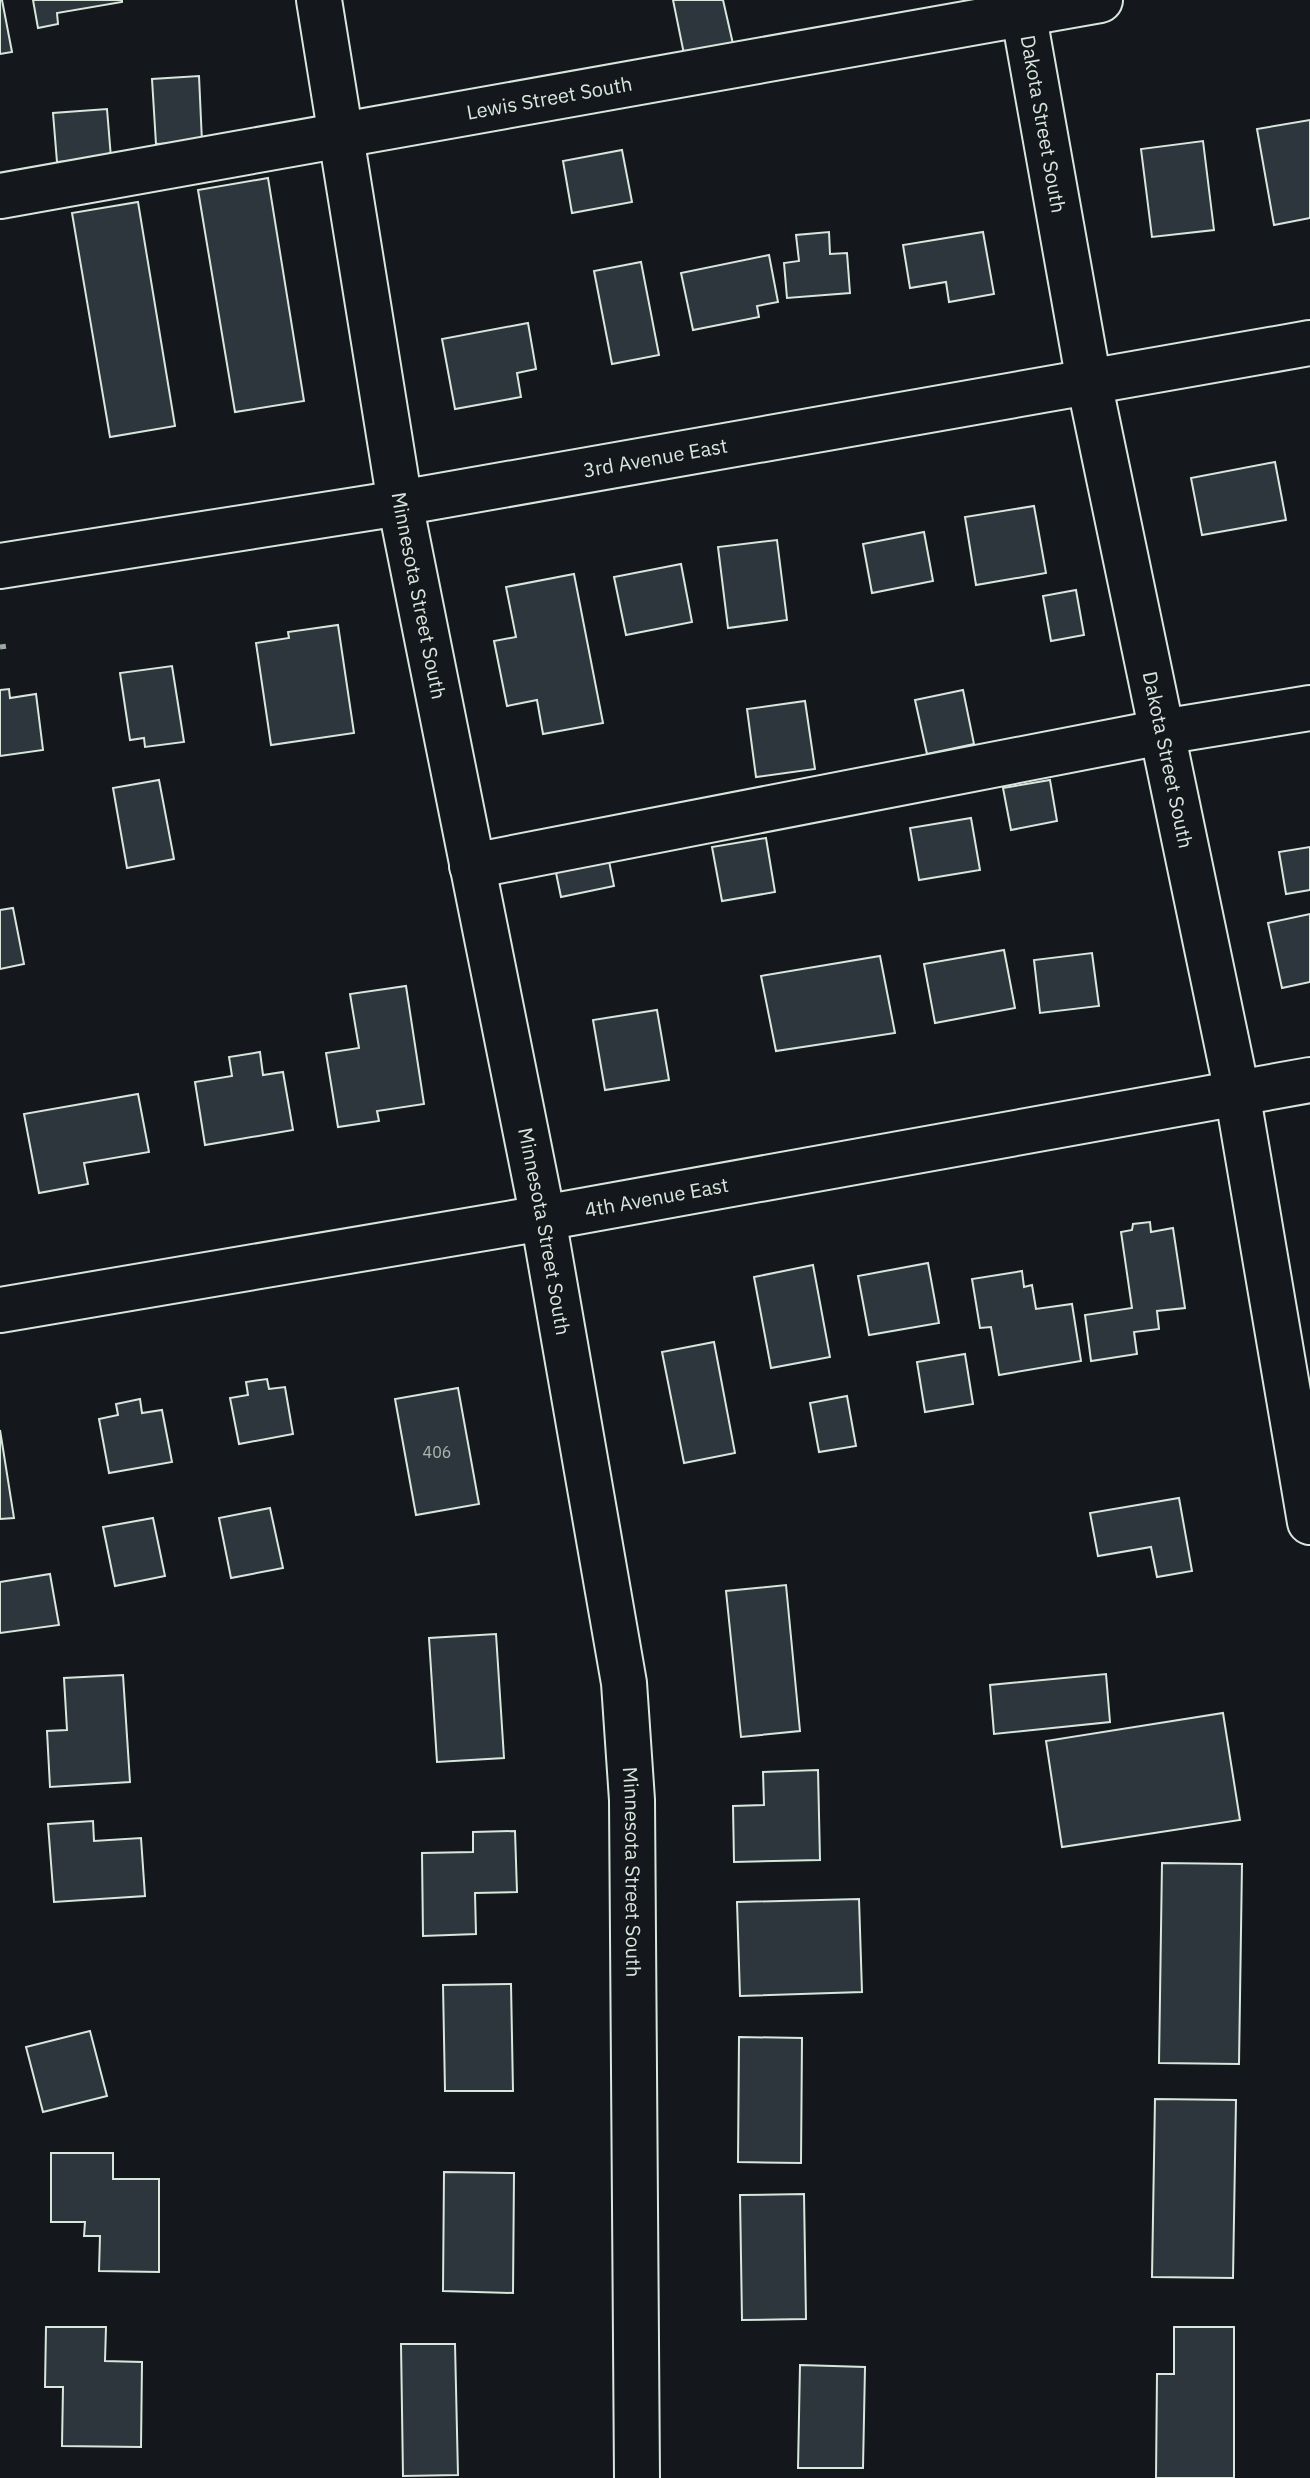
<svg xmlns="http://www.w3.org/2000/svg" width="1310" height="2478" viewBox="0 0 1310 2478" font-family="'IBM Plex Sans',sans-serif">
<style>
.building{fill:#2c363c;stroke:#d8e6dc;stroke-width:2}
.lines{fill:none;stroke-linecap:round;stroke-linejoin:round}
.minor-casing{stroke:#d8e6dc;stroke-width:48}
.path{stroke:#9da8a2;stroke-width:5;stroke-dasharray:6 4;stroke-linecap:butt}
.minor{stroke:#14181c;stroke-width:44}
.labels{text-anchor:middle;stroke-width:6;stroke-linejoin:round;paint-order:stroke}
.number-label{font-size:16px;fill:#adbab4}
.street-label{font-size:20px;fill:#d8e6dc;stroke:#14181c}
</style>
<rect width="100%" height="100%" fill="#14181c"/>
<path class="building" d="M0,0h2l10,52 -12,2z
M33,0h89v2l-65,11 1,11 -20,4z
M673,0h50l10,44 -49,10z
M199,76l3,66 -46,2 -4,-65z
M107,109l4,49 -54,4 -4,-49z
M1310,120v98l-36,7 -17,-96z
M1203,141l11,89 -62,7 -11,-88z
M622,150l10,52 -60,11 -9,-52z
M268,178l36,223 -69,11 -37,-222z
M138,202l37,224 -65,11 -38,-224z
M829,232l1,22 17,-1 3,40 -63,5 -3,-35 15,-2 -3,-26z
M983,232l11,62 -45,8 -3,-20 -36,6 -7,-43z
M769,255l9,47 -21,4 2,11 -66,13 -12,-57z
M641,262l18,93 -47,9 -18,-93z
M528,323l8,46 -19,4 4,24 -66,12 -13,-70z
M1275,462l11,58 -84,15 -11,-57z
M1034,506l12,67 -70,12 -11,-68z
M924,532l9,49 -61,12 -9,-49z
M777,540l10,80 -59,8 -10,-81z
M681,564l11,58 -66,13 -12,-58z
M574,574l29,149 -60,11 -6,-34 -30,6 -13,-65 22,-4 -10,-50z
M1076,590l8,45 -33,6 -8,-45z
M338,625l16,108 -83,12 -15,-102 33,-5 -1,-6z
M172,666l12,76 -39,5 -1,-9 -14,2 -10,-67z
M9,689l1,9 26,-4 7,56 -43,6v-66z
M963,690l11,54 -47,10 -12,-54z
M805,701l10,68 -59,8 -9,-68z
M159,780l15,79 -47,9 -14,-80z
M1050,780l7,41 -46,9 -8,-42z
M971,818l9,52 -61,10 -9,-52z
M766,838l9,54 -53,9 -10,-54z
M1310,847v43l-24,4 -7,-42z
M607,851l7,35 -53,11 -7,-34z
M13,908l11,56 -24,5v-59z
M1310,914v68l-28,6 -14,-65z
M1004,950l11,58 -80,15 -11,-59z
M1092,953l7,53 -59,7 -6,-53z
M880,956l15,77 -119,18 -15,-75z
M406,986l18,118 -47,7 2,10 -41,6 -12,-74 33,-5 -9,-54z
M657,1010l12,70 -64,10 -12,-70z
M260,1052l3,23 20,-3 10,58 -88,15 -10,-63 37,-6 -3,-19z
M138,1094l11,58 -65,11 4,21 -49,9 -15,-79z
M1150,1222l1,10 22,-4 12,80 -28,3 2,18 -25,3 3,22 -46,7 -6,-46 47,-7 -11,-76 11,-2 1,-6z
M928,1263l11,60 -70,12 -11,-59z
M813,1265l17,92 -59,11 -17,-91z
M1022,1271l2,16 8,-2 4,24 36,-5 9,57 -82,14 -8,-48 -11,1 -8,-49z
M714,1342l21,111 -51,10 -22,-111z
M965,1354l8,50 -48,8 -8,-50z
M267,1379l2,10 16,-2 8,47 -54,10 -9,-46 18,-3 -2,-13z
M458,1388l21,116 -63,11 -21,-116z
M847,1396l9,50 -37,6 -9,-49z
M140,1399l2,14 20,-3 10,52 -63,11 -10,-54 19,-4 -2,-11z
M0,1430l14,88 -14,1z
M1179,1498l13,73 -35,6 -6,-30 -53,9 -8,-43z
M270,1508l13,60 -52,10 -12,-60z
M153,1518l12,58 -50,10 -12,-59z
M50,1574l9,51 -59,8v-51z
M786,1585l14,146 -59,6 -15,-146z
M496,1634l8,124 -67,4 -8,-124z
M1106,1674l4,48 -116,12 -4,-49z
M123,1675l7,107 -80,5 -3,-56 20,-1 -3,-52z
M1223,1713l17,107 -178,27 -16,-106z
M818,1770l2,90 -86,2 -1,-56 31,-1 -1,-33z
M93,1821l1,20 47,-3 4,58 -91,6 -6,-78z
M515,1831l2,61 -42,1 1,41 -53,2 -1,-83 51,-1v-20z
M1162,1863l80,1 -3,200 -80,-1z
M859,1899l3,93 -122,4 -3,-94z
M511,1984l2,107h-68l-2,-106z
M90,2031l17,65 -64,16 -17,-65z
M739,2037l63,1 -1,125 -63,-1z
M1155,2099l81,1 -3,178 -81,-1z
M51,2153h62v26h46v93l-60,-1 1,-35h-16l1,-14h-34z
M444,2172l70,1 -1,120 -70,-2z
M804,2194l2,125 -64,1 -2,-125z
M46,2327h60l-1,34 37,1 -1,85 -79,-1 1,-59h-18z
M1174,2327h60v151h-78l1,-104h17z
M401,2344h54l3,131 -55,1z
M800,2365l65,2 -2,101h-65z"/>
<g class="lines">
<defs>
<g id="minor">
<path id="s1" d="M319,0l81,503 143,715 81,465 8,117 5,678"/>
<path id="s2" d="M1021,0l68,382 148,710 73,430"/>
<path id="s3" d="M0,196l1100,-196"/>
<path id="s4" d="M0,566l400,-63 910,-160"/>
<path d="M472,866l690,-134 148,-24"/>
<path id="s5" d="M0,1310l543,-92 767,-138"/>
</g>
</defs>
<use href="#minor" class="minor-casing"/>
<path class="path" d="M0,647l7,-1"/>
<use href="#minor" class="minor"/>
</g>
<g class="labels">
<g class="number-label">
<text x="437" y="1458">406</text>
</g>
<g class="street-label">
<text dy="7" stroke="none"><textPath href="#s3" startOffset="558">Lewis Street South</textPath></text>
<text dy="7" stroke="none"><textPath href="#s2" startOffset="126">Dakota Street South</textPath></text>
<text dy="7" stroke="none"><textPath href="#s4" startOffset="664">3rd Avenue East</textPath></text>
<text dy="7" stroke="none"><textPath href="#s1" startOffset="604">Minnesota Street South</textPath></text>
<text dy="7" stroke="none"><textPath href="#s2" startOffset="774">Dakota Street South</textPath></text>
<text dy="7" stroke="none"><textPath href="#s5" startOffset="666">4th Avenue East</textPath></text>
<text dy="7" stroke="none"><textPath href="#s1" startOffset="1252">Minnesota Street South</textPath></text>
<text dy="7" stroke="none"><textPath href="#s1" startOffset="1900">Minnesota Street South</textPath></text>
</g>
</g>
</svg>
